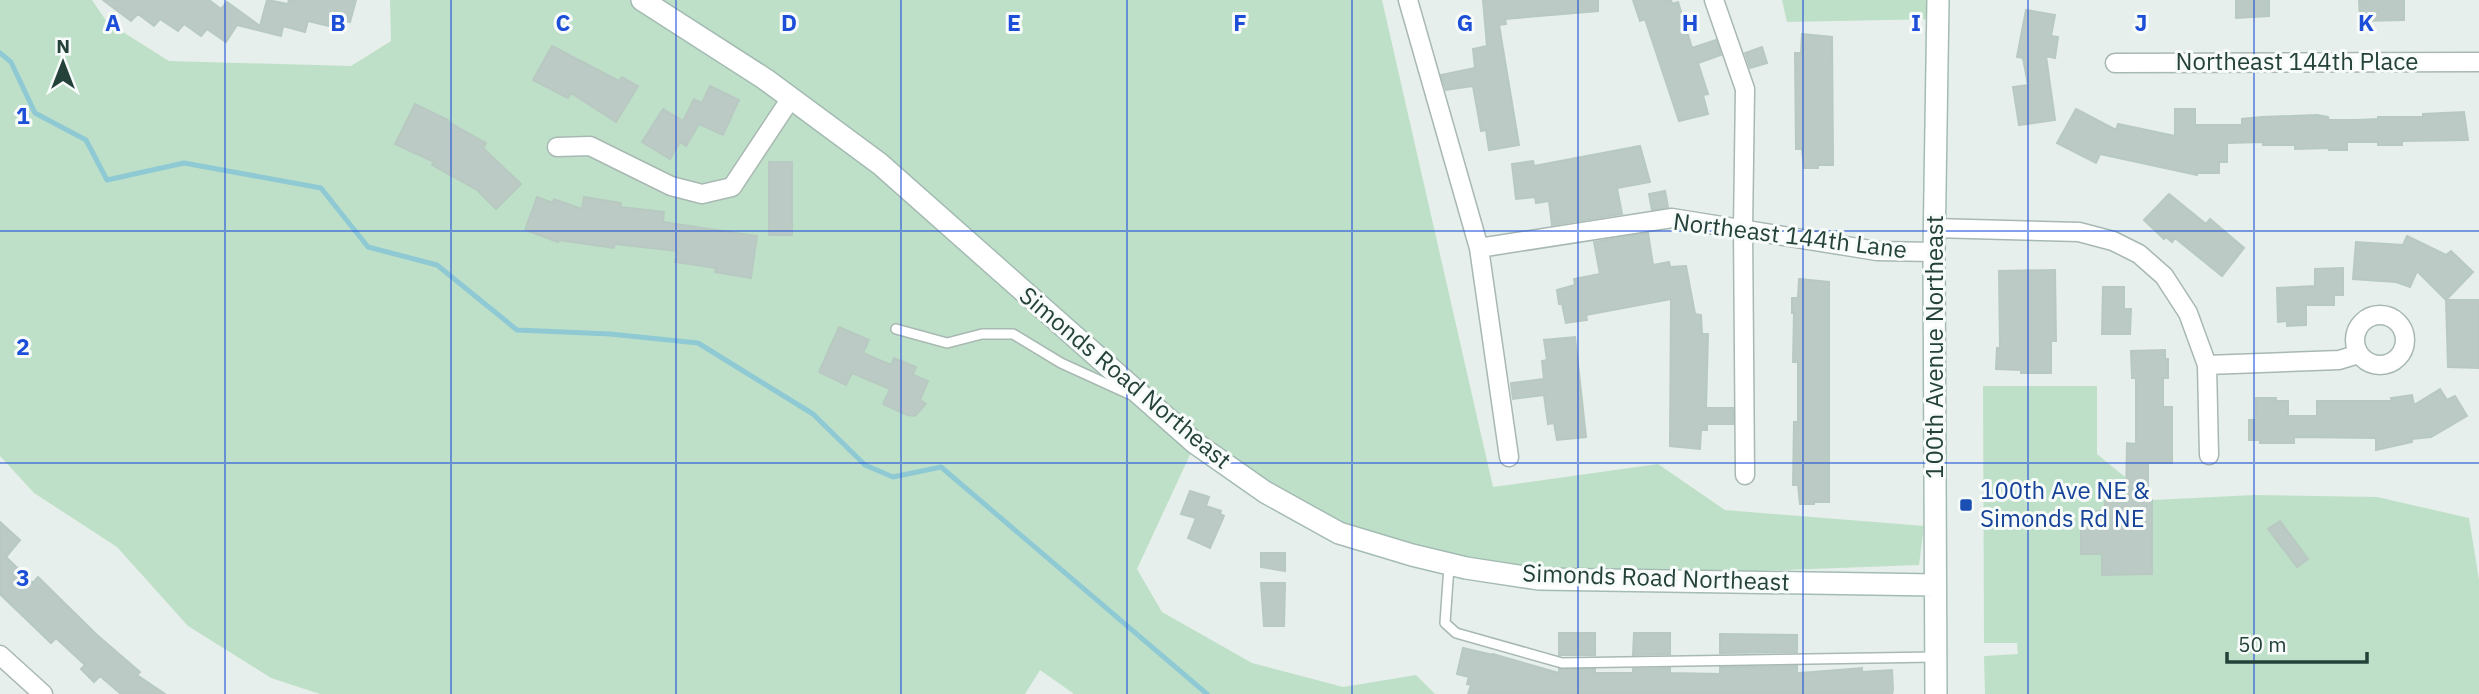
<svg xmlns="http://www.w3.org/2000/svg" width="2479" height="694" viewBox="0 0 2479 694" font-family="'IBM Plex Sans',sans-serif">
<style>
.green{fill:#bfe0c8}
.lines{fill:none;stroke-linecap:round;stroke-linejoin:round}
.stream{stroke:#8ec9d4;stroke-width:5}
.building{fill:#bbcac4;stroke:#b8c9c2;stroke-width:2}
.lane-casing{stroke:#a8b8b2;stroke-width:12}
.street-casing{stroke:#a8b8b2;stroke-width:21}
.secondary-casing{stroke:#a4bbb3;stroke-width:24}
.lane{stroke:#fff;stroke-width:9}
.street{stroke:#fff;stroke-width:18}
.secondary{stroke:#fff;stroke-width:21}
.grid{fill:none;stroke:#1d4ed8;stroke-width:2;stroke-opacity:0.55}
.transit-dot{fill:#1a4fb4;stroke:#f7fbf9;stroke-width:2.5}
.labels{text-anchor:middle;stroke-width:6;stroke-linejoin:round;paint-order:stroke}
.street-label{font-size:24px;fill:#24423a;stroke:#f7fbf9}
.transit-label{font-size:24px;fill:#164399;stroke:#f7fbf9;text-anchor:start}
.grid-label{font-size:23px;text-anchor:middle;font-weight:bold;fill:#1d4ed8;stroke:#f7fbf9;stroke-width:6;stroke-linejoin:round;paint-order:stroke}
</style>
<rect width="100%" height="100%" fill="#e6efeb"/>
<path class="green" d="M0,0h92l15,22 62,39 182,5 40,-25 -1,-41h992l111,487 165,-23 67,46 199,16 -5,39 -380,14 -200,-46 -144,-89 -58,125 25,43 90,51 91,24 73,-12 19,19h-361l-34,-24 -15,24h-705l-49,-16 -83,-52 -71,-79 -83,-54 -34,-37z
M1782,0h156v19l-151,3z
M1983,386h114v68l56,46 101,-5 123,2 92,21 10,62v114h-494l-1,-38 34,-2 -1,-11h-33z"/>
<g class="lines">
<path class="stream" d="M0,53l11,9 24,51 51,27 21,40 77,-17 137,25 47,59 69,18 80,65 93,4 88,9 115,71 52,51 28,12 48,-10 266,227"/>
</g>
<path class="building" d="M103,0h106l12,9 6,-7 33,24 7,-26 21,4 1,-4h67l-6,22 -18,-5 -3,9 -21,-5 -3,11 -22,-6 -2,10 -44,-11 -11,17 -19,-13 -6,7 -17,-12 -6,7 -18,-12 -6,7 -16,-12 -7,7z
M1483,0h115v11l-93,8 1,5 -7,1 20,120 -30,5 -3,-20 -5,1 -8,-45 -27,4 -5,-15 34,-7 -2,-19 14,-3z
M1633,0h38l1,4 6,-2 14,46 24,-8 5,15 -23,8 10,31 -5,1 5,19 -29,7 -34,-102 -5,2z
M2236,0h33v16l-33,2z
M2359,0h45v20l-44,1z
M2026,10l29,5 -4,21 7,1 -3,21 -9,-2 9,64 -36,5 -6,-38 15,-2 -5,-27 -6,-1z
M1802,34l30,3 1,128h-15v3h-14l-2,-19h-6l-1,-96h6z
M552,46l67,35 3,-4 16,9 -22,36 -45,-29 -3,5 -35,-18z
M1762,47l5,16 -17,5 -5,-15z
M710,86l29,14 -16,35 -24,-11 -13,22 -6,-4 -10,17 -28,-17 21,-33 20,12 11,-22 8,4z
M415,104l33,16 -1,1 39,22 -3,5 38,36 -25,25 -19,-19 -45,-25 2,-3 -39,-18z
M2076,109l40,21 2,-6 57,12v-27h20v16h47v-6l20,-2 55,-2 11,2 1,3h29l20,-1v-2h45v-3l41,-2 4,28 -66,1v4h-24v-3h-31v8h-18v-2l-34,1v-4h-32v-3l-36,1v19h-8v11h-22v2l-97,-21 -4,9 -39,-20z
M1640,146l10,36 -33,6 5,26 -70,11 -3,-24 -13,2 -1,-6 -19,2 -4,-35 21,-3 1,5z
M769,162h23v73h-23z
M1665,191l3,16 -16,3 -3,-16z
M2169,194l37,30 4,-5 34,29 -22,28 -47,-38 -3,4 -6,-5 -2,2 -20,-19z
M537,197l16,6 1,-4 28,10 2,-12 37,6 -1,4 44,5 -1,10 94,14 -6,42 -36,-6 1,-4 -41,-6 2,-11 -62,-7 -1,4 -56,-8v2l-33,-12z
M1648,233l5,32 16,-3 1,5 16,-1 9,48 6,1 1,19h6l-2,74h27v16h-26v6h-6l-1,19 -30,-3 1,-147 -85,16 1,5 -21,3 -4,-19h-3l-2,-14 18,-5 -1,-6 26,-5 -6,-32z
M2407,236l39,19 5,-4 22,21 -27,28 -29,-29 -7,16 -14,-5 -43,-3 3,-37 47,3z
M2343,268v27h-9v10h-28v20l-19,1v-5l-9,1 -1,-34 38,-2v-17z
M2055,270l1,71h-5v32h-30v-3l-25,-1 1,-21h3l-1,-77z
M1799,279l30,3v220h-15v2h-14l-2,-19h-5l1,-63h4v-60h-5l1,-49h-2v-15h6z
M2103,287h21v22h7l-1,25h-28z
M2446,300h33v68l-31,-1z
M839,327l30,13 -6,13 28,12 3,-7 22,9 -3,8 15,6 -8,19 6,4 -11,12 -8,-1 -24,-11 7,-15 -38,-16 -6,12 -27,-13z
M1575,337l11,100 -29,3 -3,-17 -6,1 -4,-29 -31,4 -2,-16 33,-4 -2,-18 5,-1 -3,-20z
M2165,350v9h3v19h-5v29h9v56h-24v37h4v74l-50,1v-21h-21v-43h24v-10l21,-1 1,-57 9,1v-66h-4l-1,-27z
M2440,389l7,11 8,-4 12,20 -36,21 -19,2v3l-36,8v-12l-82,-1v6h-34v-3h-11v-20h7v-22h20v3h12v15h29v-15h75l-1,-3 21,-3 2,10z
M1190,491l19,6 -3,9 15,5 -1,3 4,2 -14,32 -22,-10 8,-20 -15,-4z
M2280,521l28,38 -11,8 -29,-38z
M0,522l20,18 -14,17 27,26 5,-6 59,58 43,37 -3,3 28,19h-44l-21,-18 -6,6 -13,-13 4,-4 -29,-27 -5,5 -51,-49z
M1261,553h24v18l-24,-4z
M1261,583h24l-1,43h-20z
M1559,633h36v22h-36z
M1634,633h36v21l-37,1z
M1720,634l77,1v17l-77,1z
M1463,648l30,7v-1l66,19v-4h36v4h38v-4l37,-1v5l50,1v-7l77,-1v7h3l62,-5v4l30,-2 1,20 -1,4h-424l3,-9 -4,-1 2,-7 -12,-3z"/>
<g class="lines">
<defs>
<path id="lane" d="M896,329l51,14 35,-9h31l48,29 68,31
M1449,566l-4,57 11,10 106,30 373,-6"/>
<path id="street" d="M1408,0l71,248 30,209
M1714,0l31,89 -2,140 2,246
M2115,63l364,-1
M557,147l33,-1 81,40 31,8 30,-7 59,-89
M1934,228l145,4 34,9 26,13 25,22 24,37 19,52 2,90
M1479,248l193,-30 205,33 57,1
M2355 340a25 25 0 1 1 50 0a25 25 0 1 1-50 0Z
M2207,365l132,-5 20,-6
M0,655l43,39"/>
<path id="secondary" d="M642,0l123,79 115,85 315,279 70,49 74,41 73,22 54,13 73,11 396,6
M1936,694l-2,-442 4,-252"/>
</defs>
<use href="#lane" class="lane-casing"/>
<use href="#street" class="street-casing"/>
<use href="#secondary" class="secondary-casing"/>
<use href="#lane" class="lane"/>
<use href="#street" class="street"/>
<use href="#secondary" class="secondary"/>
</g>
<path class="grid" d="M225,0v694M451,0v694M676,0v694M901,0v694M1127,0v694M1352,0v694M1578,0v694M1803,0v694M2028,0v694M2254,0v694M0,231h2479M0,463h2479"/>
<rect class="transit-dot" x="1959" y="498" width="14" height="14" rx="3.5"/>
<g class="labels">
<g class="street-label">
<text x="2297" y="70">Northeast 144th Place</text>
<text transform="translate(1790 236) rotate(7)" y="8">Northeast 144th Lane</text>
<text transform="translate(1935 347) rotate(-90)" y="8">100th Avenue Northeast</text>
<text transform="translate(1125 378) rotate(40)" y="8">Simonds Road Northeast</text>
<text transform="translate(1656 578) rotate(2)" y="8">Simonds Road Northeast</text>
</g>
<g class="transit-label">
<text x="1980" y="499">100th Ave NE &amp;<tspan x="1980" dy="28">Simonds Rd NE</tspan></text>
</g>
</g>
<g class="grid-label">
<text x="113" y="31">A</text>
<text x="338" y="31">B</text>
<text x="563" y="31">C</text>
<text x="789" y="31">D</text>
<text x="1014" y="31">E</text>
<text x="1240" y="31">F</text>
<text x="1465" y="31">G</text>
<text x="1690" y="31">H</text>
<text x="1916" y="31">I</text>
<text x="2141" y="31">J</text>
<text x="2366" y="31">K</text>
<text x="23" y="124">1</text>
<text x="23" y="355">2</text>
<text x="23" y="586">3</text>
</g>
<g transform="translate(63 63)" stroke="#f7fbf9" stroke-width="5" paint-order="stroke">
<path d="M0-5L12 26L0 18L-12 26Z" fill="#24423a"/>
<text y="-10" font-size="19" font-weight="bold" text-anchor="middle" fill="#24423a">N</text>
</g>
<path d="M2227 652v10h140v-10" fill="none" stroke="#24423a" stroke-width="3.5"/>
<text x="2238" y="652" font-size="21" fill="#24423a" stroke="#f7fbf9" stroke-width="5" paint-order="stroke">50 m</text>
</svg>
